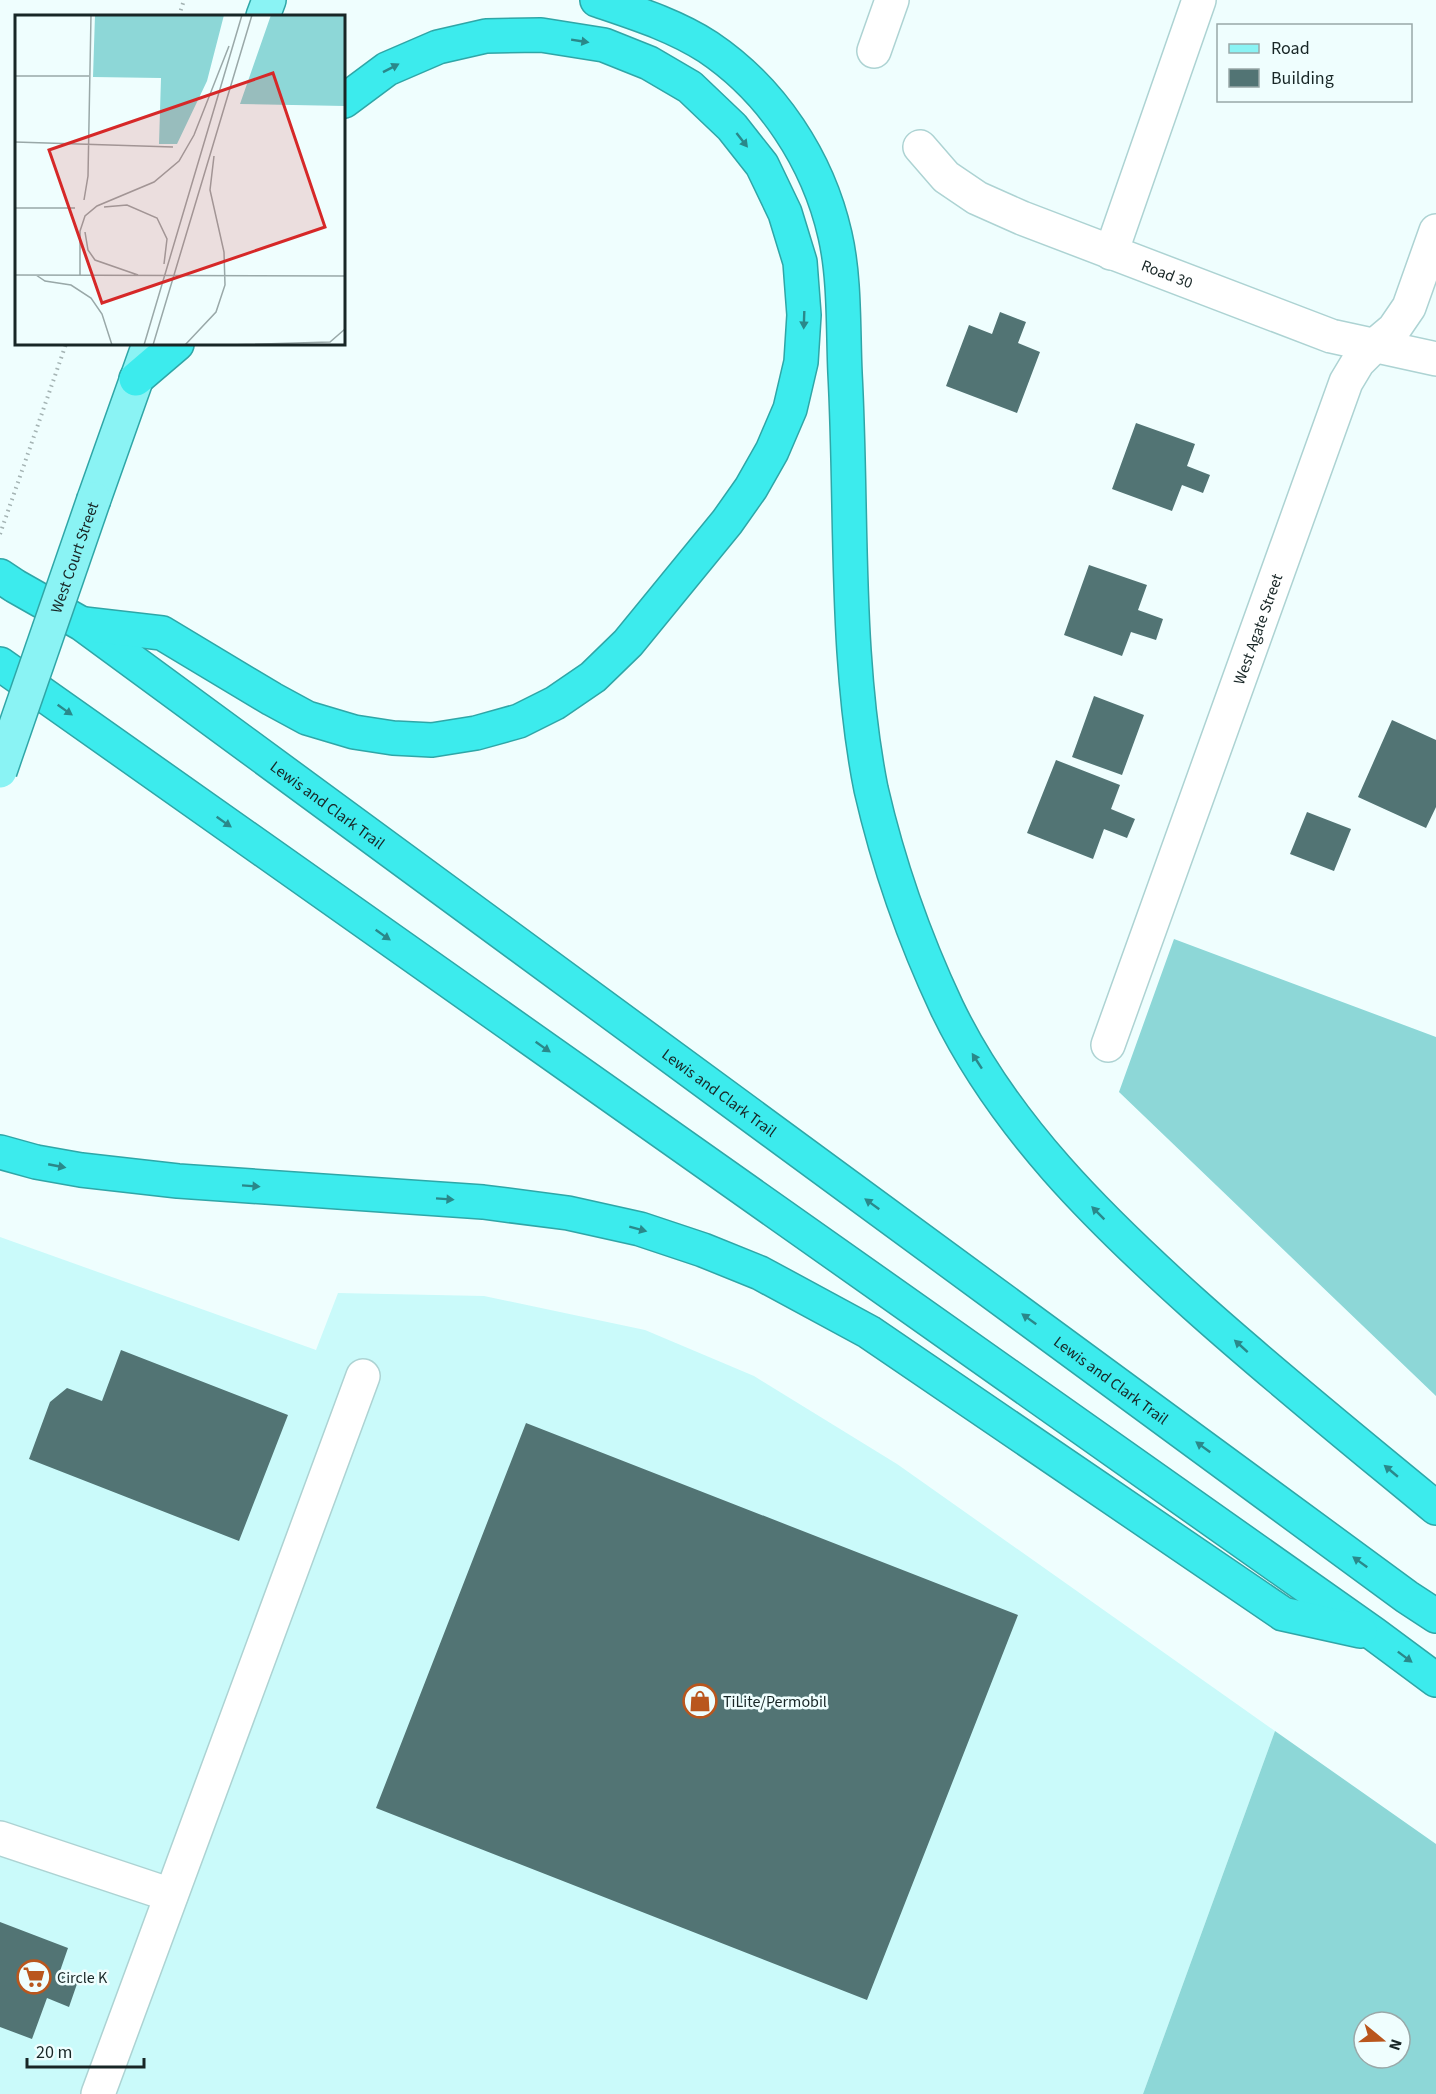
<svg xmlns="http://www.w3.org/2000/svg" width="1436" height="2094" viewBox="0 0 1436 2094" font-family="'Source Sans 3',sans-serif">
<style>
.built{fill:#cafafa}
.grass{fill:#8dd7d7;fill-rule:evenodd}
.building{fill:#527474}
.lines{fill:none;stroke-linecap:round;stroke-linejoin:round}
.minor-casing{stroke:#add3d3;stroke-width:36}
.major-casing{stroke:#2fa6a7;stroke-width:36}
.highway-casing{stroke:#2fa6a7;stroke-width:36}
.path{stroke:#a4b3b3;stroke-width:4;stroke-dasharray:1.5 4.5;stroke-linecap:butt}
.minor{stroke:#fff;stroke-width:33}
.major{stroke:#8af3f4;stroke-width:33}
.highway{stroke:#3cebed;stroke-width:33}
.major-bridge-casing{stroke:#2fa6a7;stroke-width:36;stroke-linecap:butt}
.major-bridge{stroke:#8af3f4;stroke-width:33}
.oneway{fill:#2a888a}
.labels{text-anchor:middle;stroke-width:5;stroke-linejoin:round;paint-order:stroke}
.street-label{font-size:16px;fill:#182626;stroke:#effefe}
.poi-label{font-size:16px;fill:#182626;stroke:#effefe;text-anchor:start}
.inset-road{fill:none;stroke:#99a8a8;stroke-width:1.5}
.view{fill:#d62828;fill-opacity:0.15;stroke:#d62828;stroke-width:3}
.inset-edge{fill:none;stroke:#182626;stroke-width:3}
</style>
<rect width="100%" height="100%" fill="#effefe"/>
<path class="built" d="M0,1237l316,113 22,-57 146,3 161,34 109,46 143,88 378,267 -132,363h-1143z"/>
<path class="grass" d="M1174,939l262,98v359l-317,-304z
M1275,1731l161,113v250h-293zM1364,2022h36v36h-36z"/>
<path class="building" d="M1000,312l26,10 -8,21 22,9 -23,61 -71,-27 23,-61 23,9z
M1136,423l59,21 -8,22 23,9 -7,18 -21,-8 -10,26 -60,-22z
M1089,565l58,20 -9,25 25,9 -7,21 -25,-8 -9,24 -58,-21z
M1094,696l50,19 -22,60 -50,-18z
M1392,720l44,20v67l-10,21 -68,-31z
M1056,760l64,25 -9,24 24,10 -8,19 -23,-9 -11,30 -66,-26z
M1307,812l44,17 -17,42 -44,-17z
M121,1350l167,65 -49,126 -210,-82 21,-57 17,-14 35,13z
M526,1423l492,192 -151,385 -491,-192z
M0,1922l68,26 -9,26 19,7 -9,26 -22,-9 -15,41 -32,-12z"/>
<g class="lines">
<defs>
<g id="minor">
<path d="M874,51l18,-51"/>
<path id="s1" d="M920,147l26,30 31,21 45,20 309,118 105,23"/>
<path d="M1111,253l88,-253"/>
<path id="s2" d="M1108,1045l238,-663 12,-20 17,-17 19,-16 15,-22 27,-76"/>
<path d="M0,1838l171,57"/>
<path d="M98,2094l265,-718"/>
</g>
<path id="major" d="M263,16l6,-16
M94,499l55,-155"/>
<g id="highway">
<path d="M597,0c38,13 77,25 111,47 64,43 110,113 127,188 10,43 8,94 10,138 5,93 3,186 9,278 3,46 8,93 17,138 17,74 44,151 76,219 57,118 152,211 248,297 78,70 160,136 241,203"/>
<path d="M136,379l41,-35"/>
<path id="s3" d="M0,576l15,10 67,38 1325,973 29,19"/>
<path d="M84,624l78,9 110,66 35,19 47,14 39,6 39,2 44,-7 43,-12 36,-18 38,-26 35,-34 99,-121 24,-34 21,-37 18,-42 11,-47 3,-47 -4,-53 -15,-49 -23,-48 -30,-38 -42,-40 -41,-24 -45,-18 -63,-10 -55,1 -48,11 -51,22 -43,32"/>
<path d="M0,664l1374,970 62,46"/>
<path d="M0,1152l36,10 45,8 97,11 305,21 85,11 72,16 63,21 57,23 109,59 414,282 77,17"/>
</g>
</defs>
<use href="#minor" class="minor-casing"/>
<use href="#major" class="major-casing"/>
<use href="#highway" class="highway-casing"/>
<path class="path" d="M179,16l5,-16
M0,534l66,-190"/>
<use href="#minor" class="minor"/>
<use href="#major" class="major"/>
<use href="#highway" class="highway"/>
<defs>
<g id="major-bridge">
<path id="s4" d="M0,771l94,-272"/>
</g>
</defs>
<use href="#major-bridge" class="major-bridge-casing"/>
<use href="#major-bridge" class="major-bridge"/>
</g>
<defs><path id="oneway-solid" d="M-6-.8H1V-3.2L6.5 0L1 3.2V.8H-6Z" transform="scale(1.5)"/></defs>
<g class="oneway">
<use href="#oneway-solid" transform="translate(580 41) rotate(9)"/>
<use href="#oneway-solid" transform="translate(391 68) rotate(-27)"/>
<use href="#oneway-solid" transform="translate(742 140) rotate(52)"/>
<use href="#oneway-solid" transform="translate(804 320) rotate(92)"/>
<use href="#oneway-solid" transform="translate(65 710) rotate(35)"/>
<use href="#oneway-solid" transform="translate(224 822) rotate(35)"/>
<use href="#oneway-solid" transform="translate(383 935) rotate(35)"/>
<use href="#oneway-solid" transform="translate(543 1047) rotate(35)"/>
<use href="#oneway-solid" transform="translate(977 1061) rotate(-123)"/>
<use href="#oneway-solid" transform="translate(57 1166) rotate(11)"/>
<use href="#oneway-solid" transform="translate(251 1186) rotate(4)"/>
<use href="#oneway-solid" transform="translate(445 1199) rotate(4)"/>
<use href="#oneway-solid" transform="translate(872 1204) rotate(-144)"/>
<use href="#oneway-solid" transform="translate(1098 1213) rotate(-135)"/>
<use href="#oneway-solid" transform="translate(638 1229) rotate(15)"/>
<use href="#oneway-solid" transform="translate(1029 1319) rotate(-144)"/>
<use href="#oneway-solid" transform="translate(1241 1346) rotate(-138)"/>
<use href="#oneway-solid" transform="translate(1203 1447) rotate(-144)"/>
<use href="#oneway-solid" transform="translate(1391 1471) rotate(-140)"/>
<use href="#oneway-solid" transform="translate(1360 1562) rotate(-144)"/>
<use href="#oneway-solid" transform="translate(1405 1657) rotate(37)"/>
</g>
<defs>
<symbol id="shop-ring" viewBox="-11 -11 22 22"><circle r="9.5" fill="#effefe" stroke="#b9561d" stroke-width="1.5"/><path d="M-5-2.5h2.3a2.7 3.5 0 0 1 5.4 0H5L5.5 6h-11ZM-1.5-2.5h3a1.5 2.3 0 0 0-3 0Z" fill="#b9561d"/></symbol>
<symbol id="supermarket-ring" viewBox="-11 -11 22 22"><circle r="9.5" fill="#effefe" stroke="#b9561d" stroke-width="1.5"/><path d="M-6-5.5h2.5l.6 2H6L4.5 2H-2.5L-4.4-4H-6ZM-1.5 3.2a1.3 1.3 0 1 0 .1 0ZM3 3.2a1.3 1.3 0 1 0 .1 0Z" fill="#b9561d"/></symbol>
</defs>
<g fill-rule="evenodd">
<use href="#shop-ring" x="681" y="1682" width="38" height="38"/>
<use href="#supermarket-ring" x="15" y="1958" width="38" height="38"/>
</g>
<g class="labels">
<g class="street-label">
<text dy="6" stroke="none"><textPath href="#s1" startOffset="282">Road 30</textPath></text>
<text dy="6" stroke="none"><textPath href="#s4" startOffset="226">West Court Street</textPath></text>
<text dy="6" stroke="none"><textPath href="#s2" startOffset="442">West Agate Street</textPath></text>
<text dy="6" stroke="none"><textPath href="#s3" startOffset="400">Lewis and Clark Trail</textPath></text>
<text dy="6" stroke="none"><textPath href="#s3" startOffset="886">Lewis and Clark Trail</textPath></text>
<text dy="6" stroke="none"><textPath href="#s3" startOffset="1372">Lewis and Clark Trail</textPath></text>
</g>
<g class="poi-label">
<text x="723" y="1707">TiLite/Permobil</text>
<text x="57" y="1983">Circle K</text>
</g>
</g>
<g transform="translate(15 15)">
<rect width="330" height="330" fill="#effefe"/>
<path d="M80,0h129l-17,66 -30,63h-18l2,-66 -68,-1zM256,0h74v91l-105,-2z" fill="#8dd7d7"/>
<path class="inset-road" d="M0,61h74M0,127l158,5M69,185l4,-24 3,-161M89,192l23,-2 30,13 10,21 -3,25M0,193h60M70,217l3,18 7,10 43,15M0,260l330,1M21,260l9,6 26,4 20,13 11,16 10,31M65,260v-44l5,-15 12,-10 57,-24 25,-21 15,-26 35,-89M129,330l98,-330M138,330l99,-330M170,330l31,-33 9,-27 -1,-33 -14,-62 4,-34M212,330l103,-3 15,-13"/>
<path class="view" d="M258,58l52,154 -223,76 -53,-153z"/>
<rect width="330" height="330" class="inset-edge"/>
</g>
<rect x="1217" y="24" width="195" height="78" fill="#effefe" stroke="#99a8a8" stroke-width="1.5"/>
<rect x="1229" y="44" width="30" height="9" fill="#8af3f4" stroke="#99a8a8" stroke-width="1.5"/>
<text x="1271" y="54" font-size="18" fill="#182626">Road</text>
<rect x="1229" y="69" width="30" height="18" fill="#527474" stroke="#99a8a8" stroke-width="1.5"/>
<text x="1271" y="84" font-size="18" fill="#182626">Building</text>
<g transform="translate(1382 2040) rotate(109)"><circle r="28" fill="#effefe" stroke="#99a8a8" stroke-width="1.5"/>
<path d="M0-4.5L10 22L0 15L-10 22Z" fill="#b9561d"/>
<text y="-9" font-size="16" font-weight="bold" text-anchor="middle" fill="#182626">N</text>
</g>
<path d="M27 2058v9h117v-9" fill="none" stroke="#182626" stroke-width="3"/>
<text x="36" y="2058" font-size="18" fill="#182626" stroke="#effefe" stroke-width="4.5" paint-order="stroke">20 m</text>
</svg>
